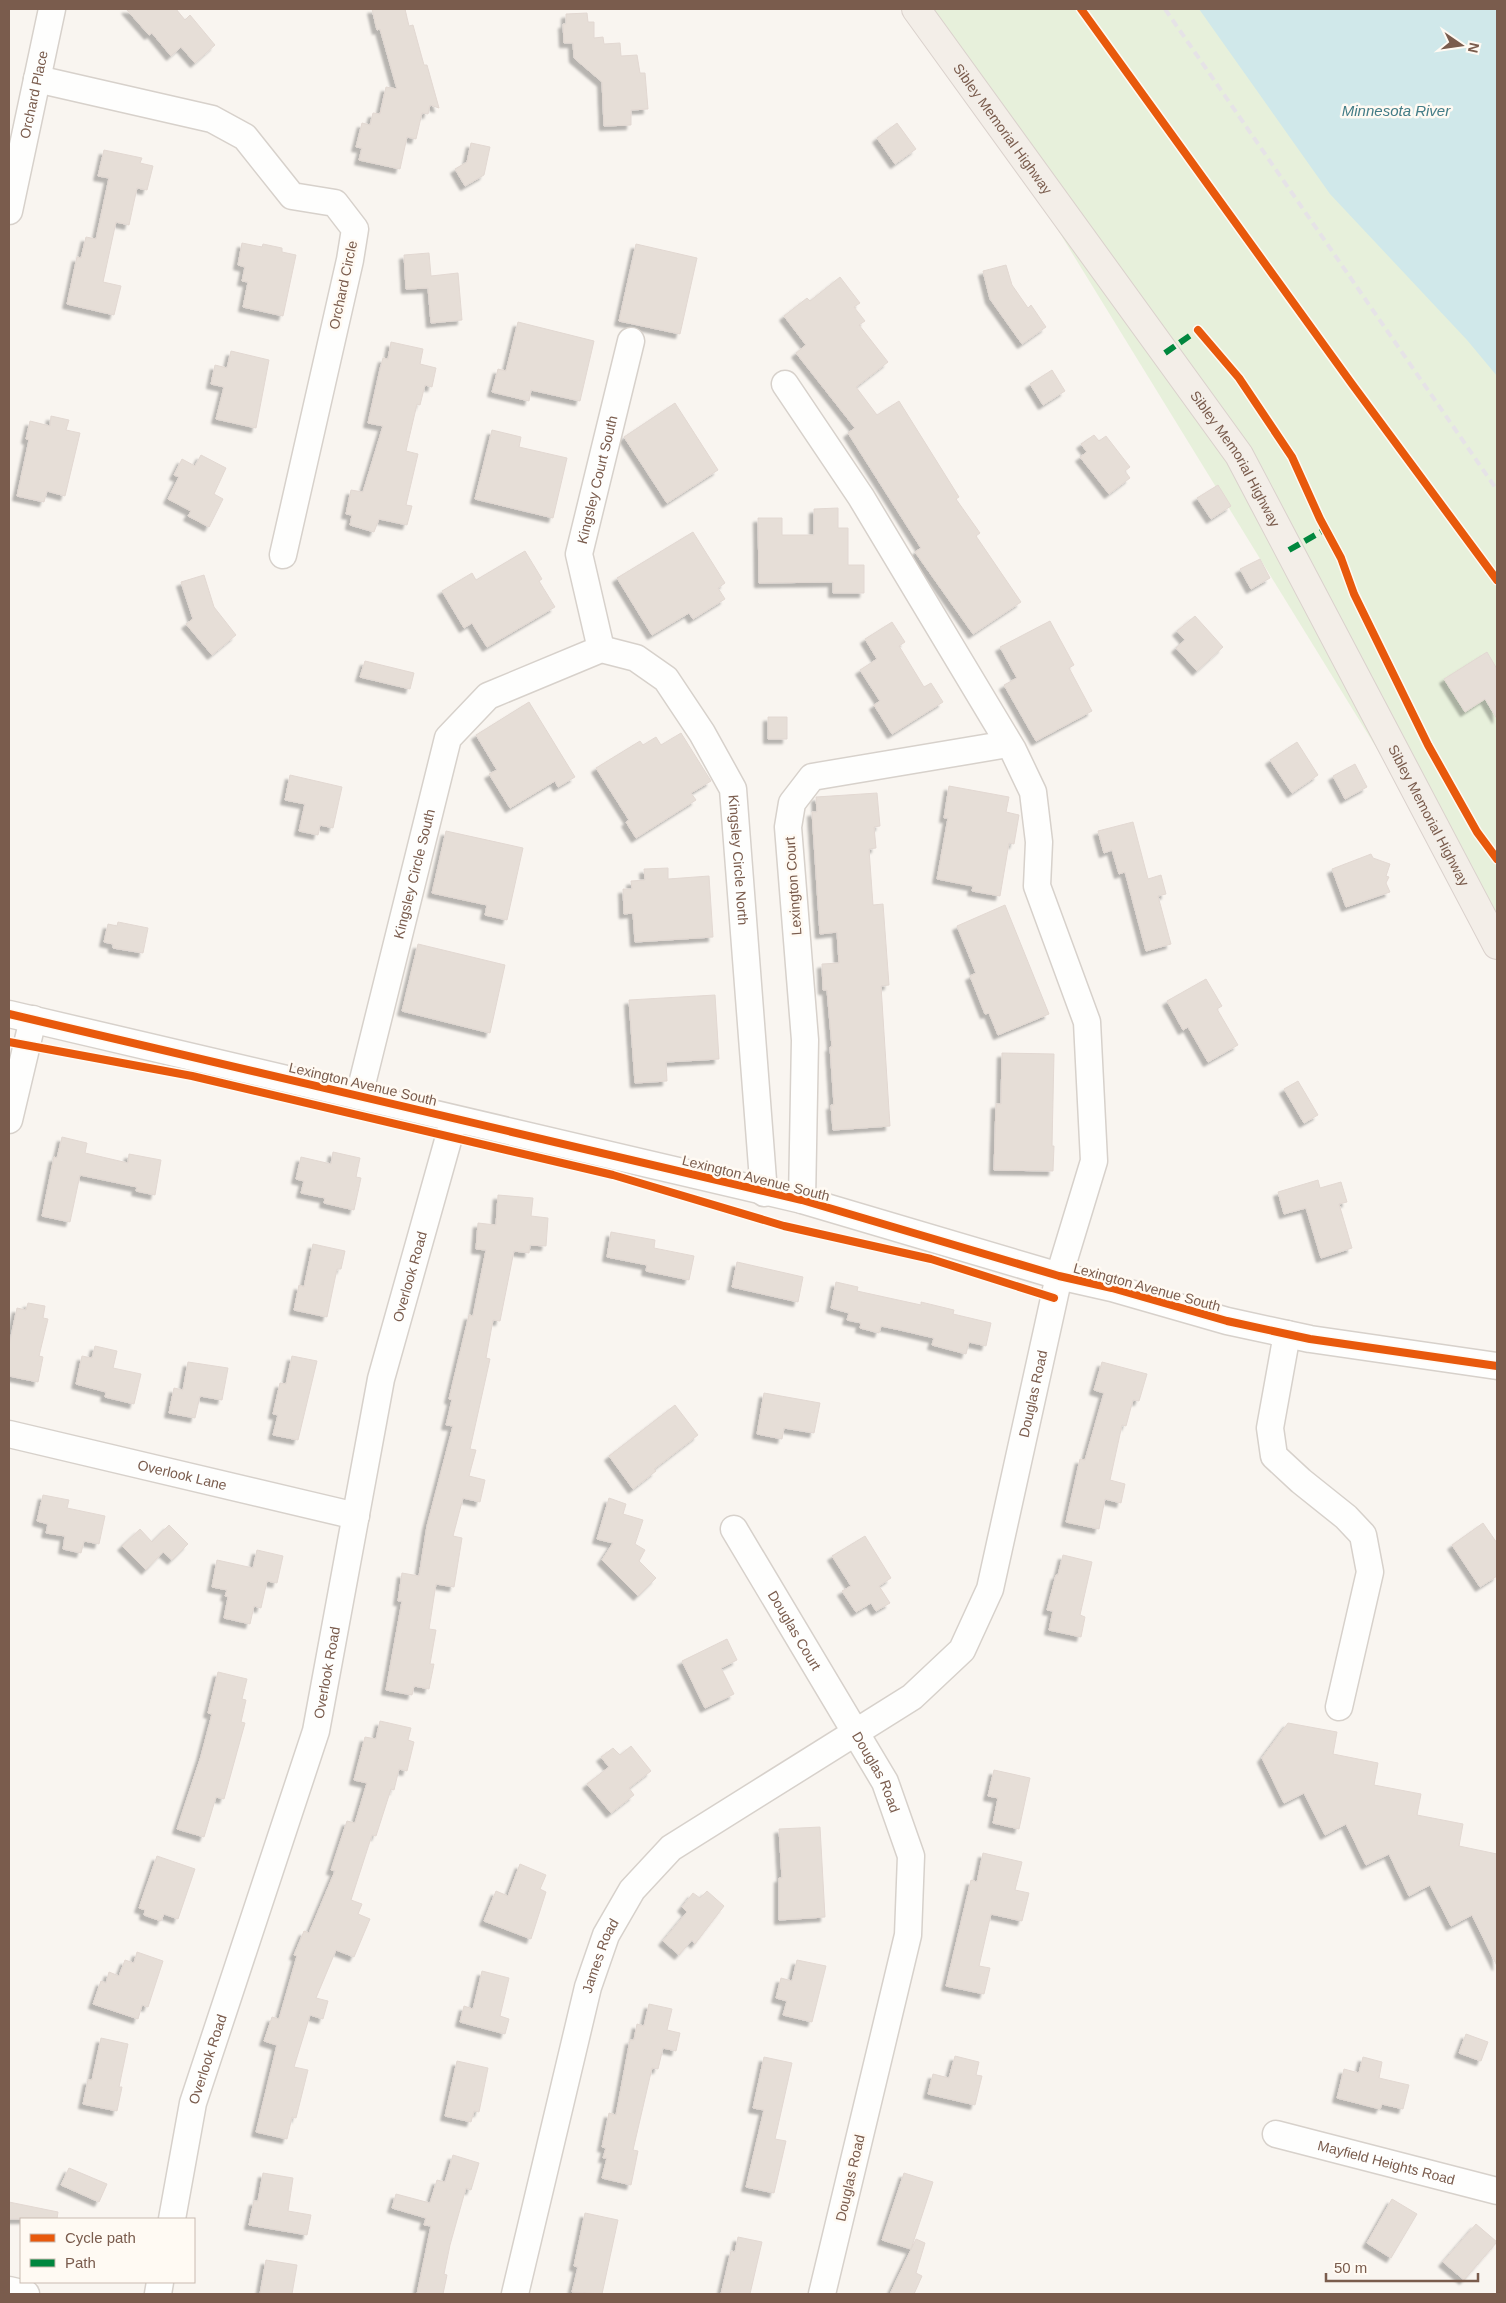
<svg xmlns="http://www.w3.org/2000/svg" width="1506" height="2303" viewBox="0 0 1506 2303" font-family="Helvetica,sans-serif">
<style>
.green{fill:#e7f0db}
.water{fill:#d0e8ea}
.building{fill:#e6ded7;stroke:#e2d8d2;filter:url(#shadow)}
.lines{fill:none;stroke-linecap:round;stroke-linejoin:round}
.minor-casing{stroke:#d7d1cb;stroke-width:29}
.major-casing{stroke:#dad1cc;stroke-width:30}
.minor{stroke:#fefefd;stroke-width:26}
.major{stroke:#f3eee8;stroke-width:28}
.rail{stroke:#e6e3e7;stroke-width:4;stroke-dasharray:8 5;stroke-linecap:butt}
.quiet{stroke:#00873e;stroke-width:6;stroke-dasharray:12 6;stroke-linecap:butt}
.cycleway-casing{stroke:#fffaf3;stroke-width:11}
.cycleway{stroke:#e8590c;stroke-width:8}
.labels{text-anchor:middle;stroke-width:5;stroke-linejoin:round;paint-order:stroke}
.street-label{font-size:14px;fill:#7a5c4d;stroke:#fffaf3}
.water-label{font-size:15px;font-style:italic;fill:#437c86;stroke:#fffaf3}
</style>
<defs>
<filter id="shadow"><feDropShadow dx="-4.5" dy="4.5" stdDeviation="1" flood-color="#0004"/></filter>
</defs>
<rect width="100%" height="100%" fill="#f9f5f0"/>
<path class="green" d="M922,9h575v935z"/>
<path class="water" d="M1199,9h298v367l-30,-36 -137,-146z"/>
<path class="building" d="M126,9h50l9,11 5,-5 25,30 -20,18 -14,-16 -10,9 -19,-23 -3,2z
M372,9h33l4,17 4,-1 11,40h3l12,43 -9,-3 -2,9 -6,-1 -6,26 -9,-2 -7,32 -41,-9 3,-12 -6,-1 6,-24 8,2 3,-12 7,1 6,-27 11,2 -17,-60 -3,1z
M587,13l1,9h6v16l9,-1 1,7 16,-1 1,13 16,-1 3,18h5l3,36 -17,1v15l-27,1 -2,-44 -28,-24 -1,-15h-9l-1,-19h3v-10z
M897,123l19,26 -21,15 -18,-26z
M471,143l19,4 -6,28 -19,11 -10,-17 12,-7z
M104,150l38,8 -2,5 13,3 -6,24 -10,-2 -8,37 -13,-3 -13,60 18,4 -7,29 -47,-11 10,-47 4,1 5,-21 10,2 13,-61 -11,-2z
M242,243l20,4 1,-3 19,4v4l14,3 -13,61 -40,-9 5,-25 -6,-1 3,-14 -7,-2z
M636,244l61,14 -17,76 -61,-13z
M429,253l2,23 27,-3 4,47 -31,3 -3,-35 -22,1 -2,-34z
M1006,265l6,20 16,23 3,-3 15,22 -24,17 -32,-45 -7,-28z
M840,277l20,26 -6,4 11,14 -6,4 29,37 -32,25 21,28 22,-14 60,96 -3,2 24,34 -4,3 45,66 -48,32 -58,-82 6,-4 -73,-115 7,-5 -59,-75 10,-8 -22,-29 23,-18 3,3z
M518,322l76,19 -14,60 -49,-11 -2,11 -37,-9 6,-23 8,2z
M391,342l32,7 -3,15 16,4 -4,19 -7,-2 -5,20 -3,-1 -11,47 12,3 -12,51 6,1 -5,19 -28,-6 -5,13 -24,-7 2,-10 -6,-1 5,-24 12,2 20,-66 -15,-3 12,-54 3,-11 5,1z
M231,351l38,9 -13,68 -40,-9 8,-32 -13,-3 4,-19 12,3z
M1052,370l13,21 -22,14 -13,-21z
M675,403l43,67 -51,33 -43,-66z
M51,416l18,4 -3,10 14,3 -15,63 -18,-5 -3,11 -27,-6 12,-56 -3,-1 4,-18 20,5z
M492,430l29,7 -2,10 48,11 -14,60 -78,-19z
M1094,435l5,6 7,-5 24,31 -5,4 5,7 -21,16 -29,-37 7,-5 -6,-8z
M201,455l25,13 -12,26 9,5 -14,28 -21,-11 3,-5 -23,-12 11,-22 -5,-2 8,-16 13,7z
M1218,485l13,21 -20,13 -14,-21z
M838,508v20h10v37h16v28h-31v-11l-74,1 -1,-65h24v17h32v-26z
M693,532l32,51 -7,5 7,11 -32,20 -4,-6 -37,22 -35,-57z
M525,551l17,28 -3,2 16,26 -68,40 -15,-24 -8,5 -22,-37 30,-18 4,7z
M1260,559l10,19 -19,11 -11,-20z
M204,575l10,32 22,28 -24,20 -26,-31 7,-5 -12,-37z
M1195,616l28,31 -26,24 -21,-23 9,-8 -8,-9z
M1050,621l24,44 -5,3 23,43 -56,30 -32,-56 13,-7 -17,-31z
M892,622l13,20 -6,4 25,41 7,-4 12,19 -51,32 -18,-29 6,-4 -20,-31 17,-11 -12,-20z
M1487,652l10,17v50l-12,-20 -20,13 -21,-33z
M365,661l49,12 -4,16 -50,-12z
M529,702l46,75 -17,10 -3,-6 -45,27 -21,-34 8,-4 -21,-35z
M768,717h19v22h-19z
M681,733l30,48 -20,12 5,7 -60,38 -10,-16 3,-2 -33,-52 44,-27 3,4 13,-8 5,8z
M1297,742l21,33 -26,18 -22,-33z
M1355,764l12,23 -22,12 -12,-23z
M290,775l52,12 -9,41 -13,-3 -2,10 -19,-4 6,-27 -20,-4z
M949,786l60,11 -3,15 13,3 -5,29 -5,-1 -9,53 -28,-5 1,-5 -36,-7 11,-61h-4z
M877,793l3,33 -6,1 2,21 -7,1 4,56 10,-1 6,81 -8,1 9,140 -57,4 -2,-25h3l-4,-58h2l-5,-57h-4l-1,-26 17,-1 -2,-31 -17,2 -8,-122h5l-1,-15z
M1133,822l15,57 13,-4 5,19 -8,2 13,48 -25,7 -21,-79 -6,2 -7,-24 -8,3 -6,-22z
M446,831l77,17 -16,72 -22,-5 2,-10 -55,-12z
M1371,854l2,4 17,6 -4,12 3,1 -3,6 4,9 -44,15 -14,-38z
M668,868v11l41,-3 4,61 -78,5 -2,-29 -9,1 -1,-25h9l-1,-8 14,-1 -1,-11z
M1005,905l44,109 -51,21 -9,-22 -4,1 -15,-38 6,-3 -19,-47z
M118,922l30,6 -5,25 -30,-5v-4l-9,-2 4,-18 9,2z
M418,944l87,21 -15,68 -88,-22z
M1206,979l16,27 -5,3 21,36 -30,17 -20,-35 -5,3 -16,-29z
M715,995l4,64 -53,3 1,19 -32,2 -6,-83z
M1002,1053l52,1 -2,92h2l-1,25 -59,-1 2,-66h5z
M1298,1081l20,34 -14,8 -20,-34z
M62,1137l25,6 -2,10 43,10 1,-9 32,6 -6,35 -19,-4 1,-4 -57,-12 -10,47 -28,-6 12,-59 3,1z
M333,1152l27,6 -4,19 5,1 -7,32 -30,-7 1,-5 -24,-5 3,-12 -8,-2 5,-22 30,7z
M1318,1180l2,8 21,-6 6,20 -8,2 13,44 -31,10 -15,-50 -22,6 -6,-22z
M498,1195l35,3 -2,18 17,2 -2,28 -16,-1 -1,8 -15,-2 -14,70 -7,-1 -7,38 4,1 -20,90 6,1 -7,26 16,4 -5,22 -17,-4 -10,38 9,2 -8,49 -18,-3 -7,45 7,1 -6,34h4l-5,25 -15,-3 -2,9 -26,-5 16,-89h-4l4,-28 17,3 8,-50 26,-100 -7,-1 6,-25 -3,-1 20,-84 4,1 13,-66 -10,-1 2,-26 18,2z
M611,1232l44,8 -1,8 40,8 -5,24 -43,-9 1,-6 -40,-8z
M313,1244l32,7 -4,18h-4l-10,48 -33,-7 5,-25 5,2z
M737,1262l66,15 -5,25 -66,-15z
M836,1282l22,5 -1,4 64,14v-3l33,8 -1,4 38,9 -5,23 -17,-4 -3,12 -34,-9 2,-7 -34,-8 -19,-4 -2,7 -19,-5 1,-5 -14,-3 2,-7 -18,-5z
M28,1303l17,3 -2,12 5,1 -9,37 4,1 -5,25 -29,-6v-30l8,-38 9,2z
M95,1346l22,5 -4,17 28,6 -7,30 -29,-7 1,-5 -30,-8 6,-28 10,2z
M292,1356l25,5 -19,79 -25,-5 5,-20 -5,-1 7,-31 6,1z
M188,1362l40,6 -6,32 -22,-4 -5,22 -26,-5 5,-25 9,2z
M1102,1362l45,12 -8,27 -6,-1 -7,26 -4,-1 -12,55 15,4 -4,19 -16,-4 -6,30 -33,-7 14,-63 5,1 19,-67 -10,-3z
M764,1393l56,10 -6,30 -30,-5 -2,11 -25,-5z
M675,1405l23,30 -44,34 2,2 -23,18 -24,-33z
M43,1495l26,5 -2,8 38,8 -6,28 -15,-3 -3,12 -18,-4 2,-13 -19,-3 2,-9 -11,-3z
M609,1498l17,6 -3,10 20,6 -8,24 10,6 -6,11 17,17 -18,18 -36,-36 11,-17 -16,-4z
M1483,1523l14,20v33l-17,11 -28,-42z
M169,1525l19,19 -16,16 -9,-8 -17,18 -24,-24 18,-17 12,13z
M865,1536l26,42 -12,8 11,17 -14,8 -5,-8 -15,9 -14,-21 9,-5 -19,-30z
M257,1550l26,6 -6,27 -10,-2 -6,27 -7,-2 -4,18 -26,-6 4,-21 -3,-1 2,-6 -15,-3 5,-27 36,8z
M1063,1555l29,7 -12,53 5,2 -4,20 -32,-7 4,-19 -6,-1 9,-35h2z
M727,1639l10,21 -16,8 13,26 -29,14 -23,-47z
M218,1672l29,7 -5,20 4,1 -5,22 4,1 -21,76 -8,-2 -12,40 -27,-8 24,-73 11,-42 -4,-1z
M380,1721l31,7 -3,12 6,2 -7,29 -8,-2 -5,21 -3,-1 -15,47 -4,-1 -21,65 11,4 -4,10 12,5 -16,38 -18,-7 -20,48 12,3 -5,18 -13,-4 -16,52 14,3 -12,48 -4,-1 -5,22 -31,-7 21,-87 -13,-4 8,-24 7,2 18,-63 -3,-1 10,-24 5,2 26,-62 -4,-1 16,-49 8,2 12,-40 -13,-3 11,-43 11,2z
M1288,1723l49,9 -4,22 45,9 -4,22 47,9 -4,21 46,9 -4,22 38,8v112l-25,-51 -21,11 -21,-41 -21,11 -20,-42 -23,11 -20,-41 -21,11 -21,-42 -20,10 -22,-45z
M631,1746l20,25 -22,17 5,7 -23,18 -24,-29 22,-17 -8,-10 12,-9 7,7z
M994,1770l36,8 -11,51 -26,-6 5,-25 -10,-2z
M820,1827l5,90 -46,3v-42h3l-3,-49z
M983,1853l39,9 -7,28 14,3 -7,28 -31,-7 -12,52 11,2 -6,26 -38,-8 25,-106 6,2z
M157,1856l38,13 -17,50 -14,-5 -3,7 -17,-6 1,-5 -6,-2z
M520,1864l26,11 -6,14 6,3 -15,47 -47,-18 12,-30 12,5z
M707,1891l17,15 -29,38 -3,-4 -13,15 -16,-14 24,-29 -5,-5 11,-14 7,5z
M137,1952l26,9 -15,46 -6,-2 -4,14 -45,-15 8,-23 5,2 3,-11 10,4 6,-16 9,3z
M797,1960l29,6 -14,56 -29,-7 4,-14 -11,-3 5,-20 11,3z
M482,1971l27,7 -9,38 9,3 -4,15 -45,-12 4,-16 9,3z
M649,2004l23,5 -5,21 13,3 -4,18 -13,-3 -5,21 -6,-1 -19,82 5,1 -7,34 -29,-7 5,-20h-4l3,-10 -4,-1 7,-34 7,2 14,-75h4l3,-16 7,2z
M1466,2034l22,8 -7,19 -22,-8z
M101,2038l27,6 -9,43h3l-5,24 -34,-7 5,-24h4z
M955,2056l24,6 -3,13 6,1 -7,29 -47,-11 5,-20 16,4z
M764,2057l28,6 -17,76 11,2 -12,52 -28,-6 18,-77 -11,-2z
M1363,2057l19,5 -3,16 30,7 -6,24 -21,-5 -2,5 -43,-11 7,-29 15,4z
M457,2061l31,7 -9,44 -5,-1 -3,11 -26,-6z
M453,2155l26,8 -8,27 -5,-2 -16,57 -6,29 3,1 -4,19h-26l14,-68 -7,-1 2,-7 -34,-10 4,-14 34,9 7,-23 8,2z
M69,2168l38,16 -8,18 -38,-17z
M263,2173l30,5 -5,33 23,4 -4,20 -58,-10 5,-24h4z
M904,2173l29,9 -22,67 -29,-9z
M1392,2199l25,15 -26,44 -24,-15z
M9,2202l49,10 -1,7h-48z
M585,2213l33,7 -16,74 -30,-2 6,-25 -4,-1z
M1476,2224l21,18 -33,38 -21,-18z
M738,2237l24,5 -12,52h-29l10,-43 4,1z
M916,2239l9,4 -9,30 6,3 -8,18h-24z
M266,2260l31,5 -5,29h-32z"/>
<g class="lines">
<defs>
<g id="minor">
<path d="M37,79l175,40 33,18 47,59 43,7 20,26 -5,31 -67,295"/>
<path id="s1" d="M9,211l43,-202"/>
<path id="s2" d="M601,649l-22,-95 52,-213"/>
<path d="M9,1014l793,186 257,76 53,12 115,33 83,18 187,27"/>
<path id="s3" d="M359,1096l89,-358 40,-42 113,-47 35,9 30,21 36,54 31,56 31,404"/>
<path d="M9,1120l24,-101"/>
<path d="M802,1200l3,-160 -17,-213 4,-24 20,-26 196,-33"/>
<path d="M1287,1334l-17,94 4,28 27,25 45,36 17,18 7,37 -31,135"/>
<path id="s4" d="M9,1434l347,82"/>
<path id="s5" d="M734,1529l151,253 26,74 -3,79 -86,359"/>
<path id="s6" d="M1276,2134l221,57"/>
<path id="s7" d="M172,2219l21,-116 123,-372 65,-352 73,-260"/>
<path d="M9,2290l17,4"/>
<path d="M158,2294l2,-12"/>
<path id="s8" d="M515,2294l73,-307 18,-52 26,-45 39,-42 241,-151 50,-47 28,-61 69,-313 35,-115 -7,-139 -50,-136 2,-44 -6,-50 -20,-42 -152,-253 -76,-113"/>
</g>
<g id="major">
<path id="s9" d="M916,9l323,446 258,490"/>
</g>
</defs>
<use href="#minor" class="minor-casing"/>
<use href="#major" class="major-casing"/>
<use href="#minor" class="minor"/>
<use href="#major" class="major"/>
<path class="rail" d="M1165,9l332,481"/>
<path class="quiet" d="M1165,353l33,-23
M1289,550l37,-21"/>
<defs>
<path id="cycleway" d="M1081,9l271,375 145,196
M1198,330l41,48 53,79 28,62 21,39 13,36 74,151 49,87 20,27
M9,1014l793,186 257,76 53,12 115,33 83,18 187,27
M9,1042l183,34 421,99 171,51 147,33 123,39"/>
</defs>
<use href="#cycleway" class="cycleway-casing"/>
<use href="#cycleway" class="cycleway"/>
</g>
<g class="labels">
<g class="street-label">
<text dy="5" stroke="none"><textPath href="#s1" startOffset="119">Orchard Place</textPath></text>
<text dy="5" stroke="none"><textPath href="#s9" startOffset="148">Sibley Memorial Highway</textPath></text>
<text transform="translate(343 285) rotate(-78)" y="5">Orchard Circle</text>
<text dy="5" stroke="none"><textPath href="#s9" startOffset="552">Sibley Memorial Highway</textPath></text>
<text dy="5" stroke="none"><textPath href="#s2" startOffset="174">Kingsley Court South</textPath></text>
<text dy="5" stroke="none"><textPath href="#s9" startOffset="958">Sibley Memorial Highway</textPath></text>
<text dy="5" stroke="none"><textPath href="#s3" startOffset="822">Kingsley Circle North</textPath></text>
<text dy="5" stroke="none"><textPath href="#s3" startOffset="229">Kingsley Circle South</textPath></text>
<text transform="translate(793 886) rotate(-94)" y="5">Lexington Court</text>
<text transform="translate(363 1084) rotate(13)" y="5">Lexington Avenue South</text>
<text transform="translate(756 1178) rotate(14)" y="5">Lexington Avenue South</text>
<text dy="5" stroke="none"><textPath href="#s7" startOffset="974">Overlook Road</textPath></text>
<text transform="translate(1147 1287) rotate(15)" y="5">Lexington Avenue South</text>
<text dy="5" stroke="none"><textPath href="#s8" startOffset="1100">Douglas Road</textPath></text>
<text dy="5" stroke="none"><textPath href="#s4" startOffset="178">Overlook Lane</textPath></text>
<text dy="5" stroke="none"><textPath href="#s5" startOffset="118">Douglas Court</textPath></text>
<text dy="5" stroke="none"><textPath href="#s7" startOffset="569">Overlook Road</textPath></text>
<text dy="5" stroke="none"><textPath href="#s5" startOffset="282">Douglas Road</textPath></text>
<text dy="5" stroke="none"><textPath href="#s8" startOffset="349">James Road</textPath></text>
<text dy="5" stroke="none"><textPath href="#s7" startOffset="164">Overlook Road</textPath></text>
<text dy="5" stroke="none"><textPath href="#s6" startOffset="114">Mayfield Heights Road</textPath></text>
<text transform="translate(850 2178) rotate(-77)" y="5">Douglas Road</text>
</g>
<g class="water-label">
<text x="1396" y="116">Minnesota River</text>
</g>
</g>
<rect width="1506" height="2303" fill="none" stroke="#7a5c4d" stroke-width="20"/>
<rect x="20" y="2218" width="175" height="65" fill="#fffaf3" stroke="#cabbb1"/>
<rect x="30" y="2234" width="25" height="8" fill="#e8590c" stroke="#cabbb1"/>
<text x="65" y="2243" font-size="15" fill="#7a5c4d">Cycle path</text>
<rect x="30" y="2259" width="25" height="8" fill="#00873e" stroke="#cabbb1"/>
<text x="65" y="2268" font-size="15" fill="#7a5c4d">Path</text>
<g transform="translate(1461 45) rotate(103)" stroke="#fffaf3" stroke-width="4" paint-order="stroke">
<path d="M0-4L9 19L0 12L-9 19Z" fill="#7a5c4d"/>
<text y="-8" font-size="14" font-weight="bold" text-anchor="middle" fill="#7a5c4d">N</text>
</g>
<path d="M1326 2273v8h152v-8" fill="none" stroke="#7a5c4d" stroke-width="2.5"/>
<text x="1334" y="2273" font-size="15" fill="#7a5c4d" stroke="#fffaf3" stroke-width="4" paint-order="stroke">50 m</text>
</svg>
